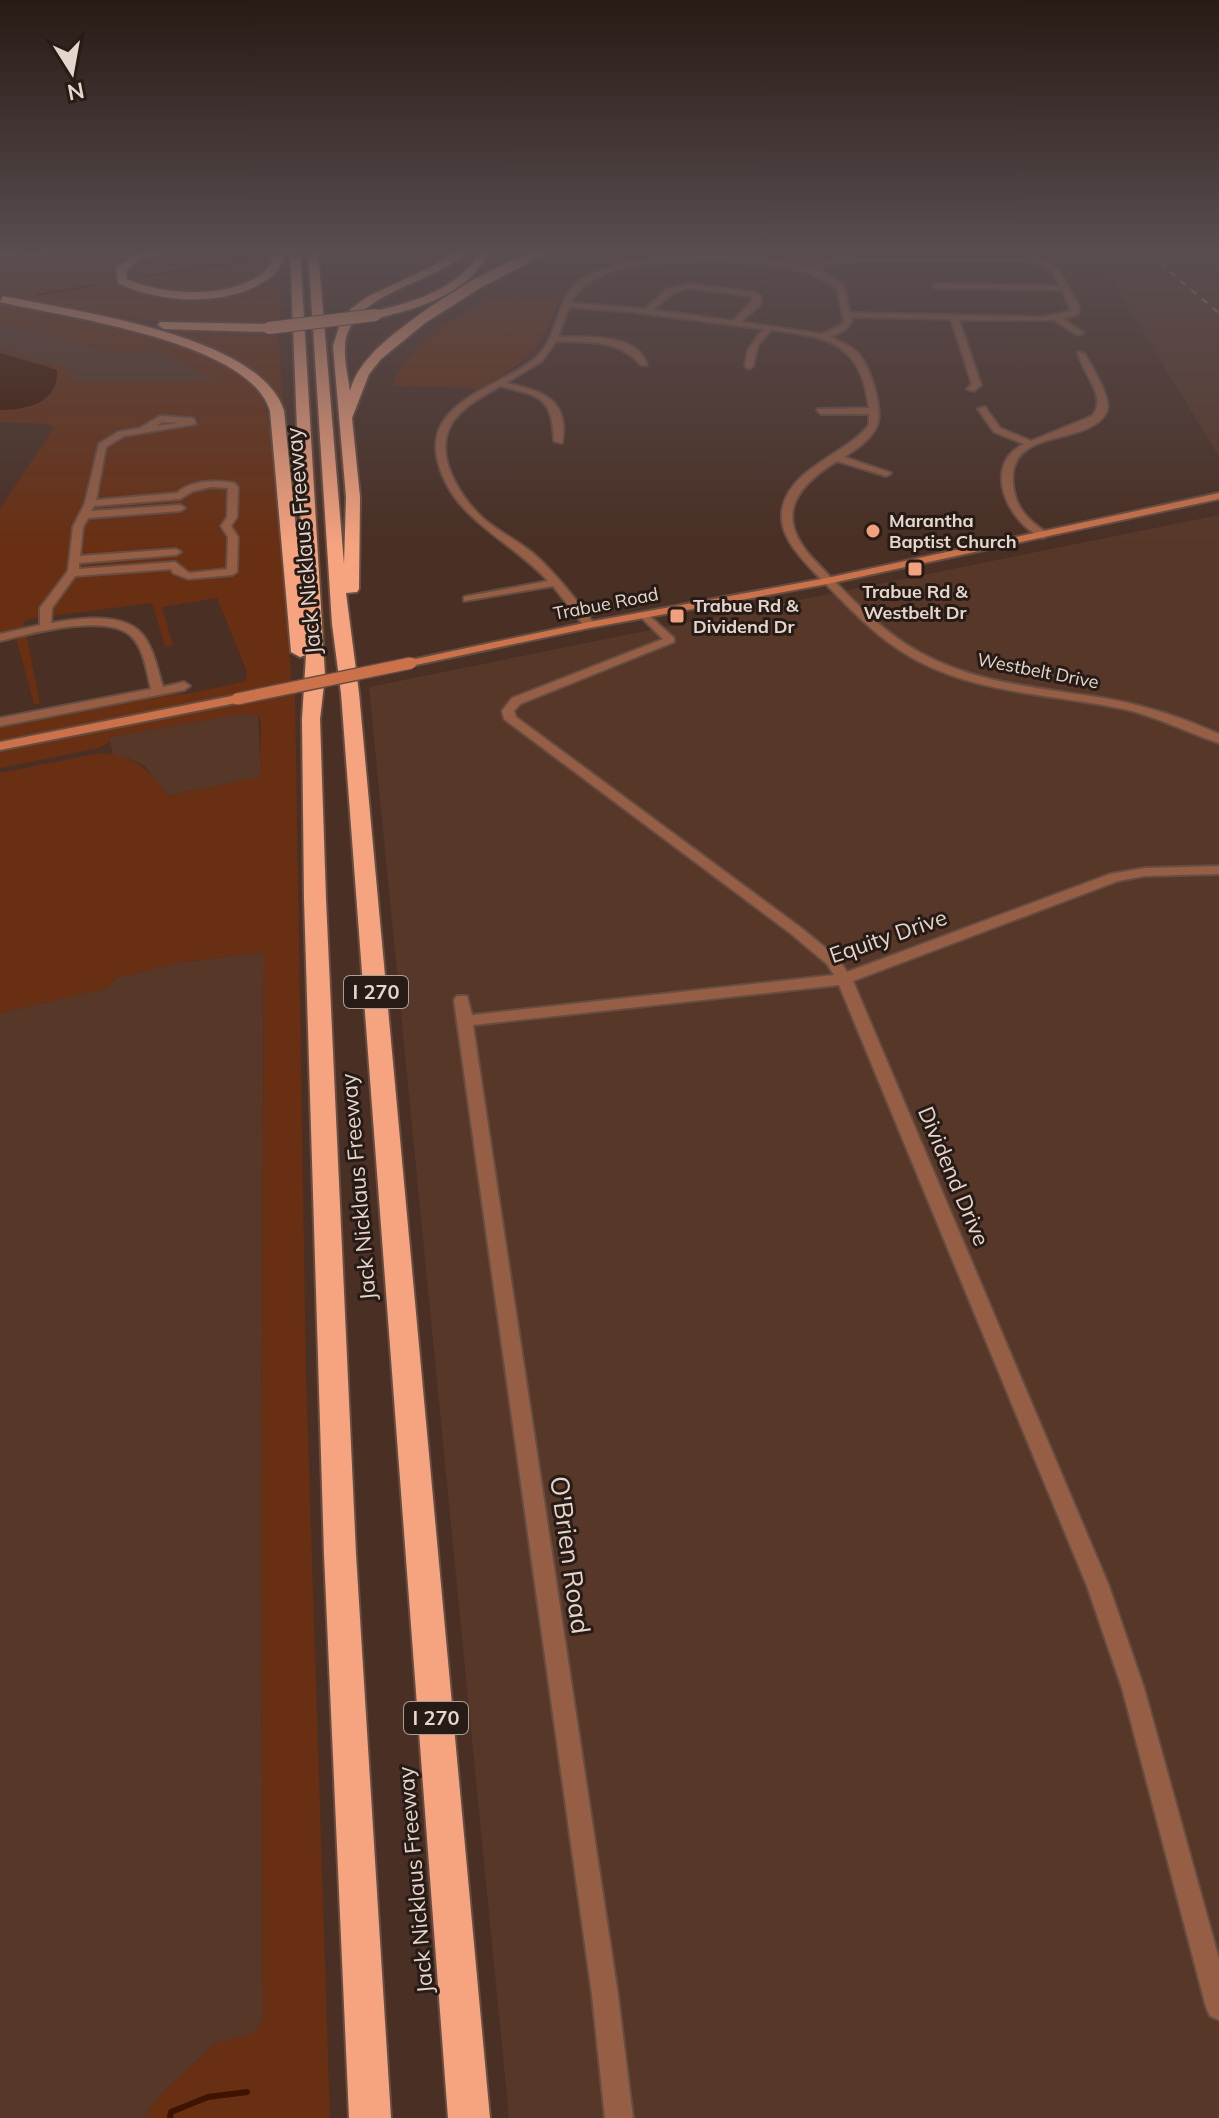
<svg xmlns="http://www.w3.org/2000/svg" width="1219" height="2118" viewBox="0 0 1219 2118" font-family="Mulish,sans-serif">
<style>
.built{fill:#573728}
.green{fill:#682f13}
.water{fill:#3e1400}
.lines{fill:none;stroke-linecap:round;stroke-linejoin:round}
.stream-far1{stroke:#3e1400;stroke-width:2}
.stream{stroke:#3e1400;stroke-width:6}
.minor-casing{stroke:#654d42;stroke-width:4}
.secondary-casing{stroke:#654d42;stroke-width:4}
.motorway-casing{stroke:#654d42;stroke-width:4}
.minor{fill:#965e45;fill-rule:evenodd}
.secondary{fill:#cb724a;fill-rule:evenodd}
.motorway{fill:#f6a37f;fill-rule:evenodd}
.rail{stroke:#b19d94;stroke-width:2;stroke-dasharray:7 7;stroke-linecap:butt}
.secondary-bridge-casing{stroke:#654d42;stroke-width:14;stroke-linecap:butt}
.motorway-bridge-casing{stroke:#654d42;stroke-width:14;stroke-linecap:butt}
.secondary-bridge{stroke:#cb724a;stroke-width:11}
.motorway-bridge{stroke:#f6a37f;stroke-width:12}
.poi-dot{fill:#f1a17d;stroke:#271b16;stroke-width:3}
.labels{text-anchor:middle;stroke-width:6;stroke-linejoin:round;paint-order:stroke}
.far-poi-label{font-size:18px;font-weight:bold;fill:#e6d5cd;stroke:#271b16;text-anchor:start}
.far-street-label{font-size:18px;fill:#e6d5cd;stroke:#271b16}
.shield{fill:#271b16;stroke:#ad9d96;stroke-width:2}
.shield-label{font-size:20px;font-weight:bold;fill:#e6d5cd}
.street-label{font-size:22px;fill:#e6d5cd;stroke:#271b16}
.near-street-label{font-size:26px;fill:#e6d5cd;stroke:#271b16}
</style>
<rect width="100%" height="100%" fill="#492f24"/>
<path class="built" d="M1093,250h126v206l-12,-19z
M0,323l110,28h48l62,30h-152l1,-14 -69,-18z
M1219,515v1603h-710l-140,-1431z
M239,714l19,1 3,62 -94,19 -22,-30 -17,-8 -15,-2 -4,-19z
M264,952l-3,576 2,491 -10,15 -37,9 -56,52 -16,23h-144v-1105l108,-25 8,-10 61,-15z"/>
<path class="green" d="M109,250h55l-16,3 -31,18 -1,4c10,25 88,22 111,16 18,-4 34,-18 52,-22l1,53 -3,4 -88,-1 -68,-8 -121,-22v-40z
M178,250h97l-4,13 -11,14 -42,14 -46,2 -45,-12 -3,-9 11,-10z
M492,298l67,2c-21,57 -32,61 -83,90l-13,-3 -70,-1c14,-45 59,-67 99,-88z
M0,303c67,15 215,33 257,88 9,11 10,26 13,40l22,253 -292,56v-15l161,-31h27l58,-13 1,-9 -30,-74 -55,9 11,38 -4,2 -4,-1 -13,-43 -124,16 -4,3 16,82h-6l-19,-70h-15v-126l53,-79 -4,-5 -49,-2v-12h17l33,-44 -50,-13v-4l69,18 4,4 -4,10h150l-61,-30h-48l-110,-28z
M116,321l75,10h87l5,71 -5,1c-39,-57 -99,-64 -162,-82z
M295,692l11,681 24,745h-186l16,-23 56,-52 37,-9 10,-15 -2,-491 3,-576 -87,11 -61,15 -8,10 -108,25v-240l100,-20c36,3 46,14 68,43l92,-19 1,-54 -3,-8 -19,-1 -130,23 1,5 -11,6 -99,20v-16z"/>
<path class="water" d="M0,353l57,17c2,33 -31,40 -57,40z"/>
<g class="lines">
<path class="stream-far1" d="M572,252l10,-2
M328,255l63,-5
M146,276l121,-18
M38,295l57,-10"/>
<path class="stream" d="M170,2118l1,-6 37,-15 39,-5"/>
<defs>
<path id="minor" d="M718,256l39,2 48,9 28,-8 25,-2h176l24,11 21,38 -1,8 -15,5 21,14 -7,2 -23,-15h-95l22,65 -7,6 -7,-2 5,-5 -21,-65 -100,-2 1,4 -7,9 -15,7c9,4 19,8 27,15 13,13 28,60 19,76 -7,13 -20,21 -32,29l47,16 -5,3 -49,-15c-45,28 -63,58 -21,101 32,33 64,69 105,91 58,32 124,35 188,46 38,7 75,19 110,35v9c-31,-10 -59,-25 -91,-33 -77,-17 -159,-15 -227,-59 -33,-21 -58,-50 -85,-77 -17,-18 -40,-41 -33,-68 11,-40 62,-51 86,-81v-11h-48l-4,-3 1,-2 51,-1c-8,-65 -39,-71 -98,-78l-13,15 -5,21 -4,3 -4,-3 3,-16 15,-21 -131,-17 -63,-5 -11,30c27,0 80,-4 89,28h-6c-22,-26 -54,-23 -85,-24l-14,20 -36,22c36,8 64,16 56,60l-8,-2c-2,-45 -14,-45 -54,-55 -17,10 -38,21 -48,37 -20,32 9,76 33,97 16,13 35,22 50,35 23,21 42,46 60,70l-10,2 -32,-41 -89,15v-4l4,-1 80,-15c-38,-42 -99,-63 -111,-124 -11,-58 68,-71 100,-100 24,-23 18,-66 50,-81 39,-19 89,-19 131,-20zM718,261c42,2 83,3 119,27l7,33 -5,5 -17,8 -81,-12 19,-17 1,-9 -9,-4 -64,-8 -21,5 -22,20 -74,-6c22,-45 104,-41 147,-42zM858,261h172l22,10 8,15 -124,-2 -4,2 4,2 126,2 9,21 -28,6 -193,-4 -6,-28 -19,-12 -13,-4 21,-6zM688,288l62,8 4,3 -21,22 -80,-11 20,-17z
M1078,352l7,2c6,12 27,44 22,57 -17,37 -100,14 -94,73 2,24 15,36 34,49l1,2 -5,3c-34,-14 -63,-73 -19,-94l-30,-12 -16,-23 7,-2 15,21 31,13 61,-25c17,-19 -11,-44 -14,-64z
M160,416l31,2 3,1 2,5 -72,12 -18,11 -10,53 81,-7c15,-13 38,-13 57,-10l4,4 -1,30 -6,9 7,11 -1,35 -5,3 -44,4 -15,-6 -2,-4 -96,7 -23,32 -1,15c26,-4 71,-12 91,11 12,14 15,35 21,53l21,-5 6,4 -6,4 -184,36v-8l151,-29c-4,-16 -7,-40 -19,-52 -24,-25 -103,-3 -132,4v-7l40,-9v-17l28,-37 5,-44 12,-24 14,-59 19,-12 22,-4zM162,422l16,1 -22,3zM211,487l17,1 -1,29 -6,9 7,11 -1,32 -38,4 -14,-11 -96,7v-6l97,-8 5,-3 -5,-3 -96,7 3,-29 5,-9 92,-7 5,-3 -5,-3 -89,6 3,-5 86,-7 13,-8z
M645,612l29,26v4l-154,62 -6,7 2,6 284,210 38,31 9,14 263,-98 35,-6 74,-2v8l-74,2 -27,5 -265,100 256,605 35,102 75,271v61l-9,-4 -4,-9 -84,-319 -35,-102 -248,-601 -366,40 145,970 15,123h-28l-13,-123 -138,-995 3,-4h10l5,19 362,-40 -7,-11 -37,-31 -286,-214 -2,-8 10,-13 151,-59 -24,-24z"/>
<path id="secondary" d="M1219,493v6l-392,85 -238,44 -178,38 -6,-3 6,-3 178,-38 238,-44z
M237,695l6,4 -2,3 -241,48v-8z"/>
<path id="motorway" d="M0,250h66l-5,3 -61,3z
M157,250h17l-35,11 -13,10 1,8c36,17 107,20 138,-8 6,-6 9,-14 13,-21l10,1c-5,9 -9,20 -17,26 -40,31 -111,27 -153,6l-2,-15 15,-11z
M290,250h10l25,426 -5,43 6,180 30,655 35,564h-42l-25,-564 -20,-655 -2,-180 4,-64 -6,2 -9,-5 -21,-241c-20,-70 -206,-94 -270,-109l3,-6c70,15 258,39 281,115l20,196z
M308,250h10l26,314 2,-67 -13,-151 7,-22 11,-15 16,-12 60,-28 31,-19h12c-33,34 -121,41 -125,96 -1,14 3,31 5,45 4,-15 12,-26 22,-37 31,-33 138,-105 181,-104l-73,38 -55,35 -44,36 -12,15 -17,44 8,79 -1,92 -2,3 -11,1 13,100 131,1425h-42l-107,-1425 -9,-69z
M481,250h10c-24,45 -69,57 -116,69l-6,-4c8,-6 20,-7 30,-10 34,-10 64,-23 82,-55z
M160,322l109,2 6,4 -6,4 -105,-3 -6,-4z"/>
</defs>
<use href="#minor" class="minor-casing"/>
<use href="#secondary" class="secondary-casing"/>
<use href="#motorway" class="motorway-casing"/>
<use href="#minor" class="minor"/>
<use href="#secondary" class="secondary"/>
<use href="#motorway" class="motorway"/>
<path class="rail" d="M1152,250l18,22 49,41"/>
<defs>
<path id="secondary-bridge" d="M237,699l174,-36"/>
<path id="motorway-bridge" d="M269,328l106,-13"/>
</defs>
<use href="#secondary-bridge" class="secondary-bridge-casing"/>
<use href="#motorway-bridge" class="motorway-bridge-casing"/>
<use href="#secondary-bridge" class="secondary-bridge"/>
<use href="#motorway-bridge" class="motorway-bridge"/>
</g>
<linearGradient id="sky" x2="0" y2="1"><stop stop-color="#281a14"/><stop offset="0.46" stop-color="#594d50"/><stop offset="1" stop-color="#594d50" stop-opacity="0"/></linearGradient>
<rect width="1219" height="546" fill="url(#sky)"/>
<g class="poi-dot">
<circle cx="873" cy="531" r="8"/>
<rect x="907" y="561" width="16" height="16" rx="4"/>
<rect x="669" y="608" width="16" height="16" rx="4"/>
</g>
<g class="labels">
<g class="far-poi-label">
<text x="889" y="527">Marantha<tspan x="889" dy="21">Baptist Church</tspan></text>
<text x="915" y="598" text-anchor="middle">Trabue Rd &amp;<tspan x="915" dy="21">Westbelt Dr</tspan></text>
<text x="693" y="612">Trabue Rd &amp;<tspan x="693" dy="21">Dividend Dr</tspan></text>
</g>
<g class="far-street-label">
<text transform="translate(606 604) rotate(-11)" y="6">Trabue Road</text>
<text transform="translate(1038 671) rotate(11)" y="6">Westbelt Drive</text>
</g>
<g class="shield">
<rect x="344" y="976" width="64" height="32" rx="6"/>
<rect x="404" y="1702" width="64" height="32" rx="6"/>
</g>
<g class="shield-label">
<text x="376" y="999">I 270</text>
<text x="436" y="1725">I 270</text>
</g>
<g class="street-label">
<text transform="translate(303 541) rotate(-95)" y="8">Jack Nicklaus Freeway</text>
<text transform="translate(888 936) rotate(-19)" y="8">Equity Drive</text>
<text transform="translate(954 1176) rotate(67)" y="8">Dividend Drive</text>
<text transform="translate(358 1187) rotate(-95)" y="8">Jack Nicklaus Freeway</text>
<text transform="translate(415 1880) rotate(-95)" y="8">Jack Nicklaus Freeway</text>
</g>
<g class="near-street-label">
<text transform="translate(570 1555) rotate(82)" y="9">O'Brien Road</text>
</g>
</g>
<g transform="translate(72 72) rotate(169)" stroke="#271b16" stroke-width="6" paint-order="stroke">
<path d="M0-6L14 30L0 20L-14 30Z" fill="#e6d5cd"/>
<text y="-12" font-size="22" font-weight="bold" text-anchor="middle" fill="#e6d5cd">N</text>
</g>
</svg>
